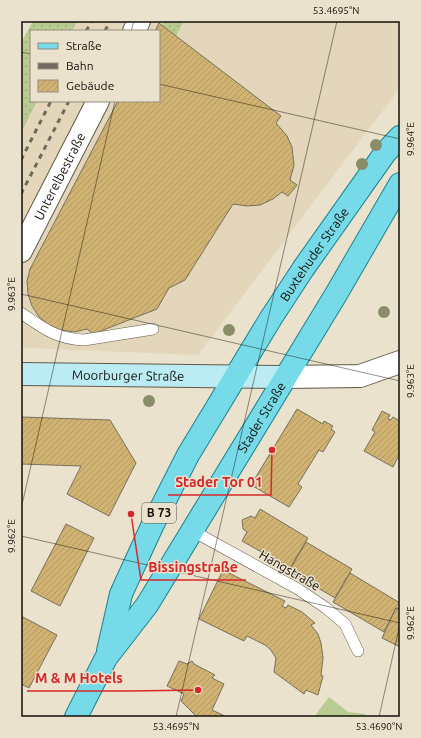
<svg xmlns="http://www.w3.org/2000/svg" width="421" height="738" viewBox="0 0 421 738" font-family="Ubuntu,sans-serif">
<style>
.built{fill:#e3d6ba}
.grass{fill:url(#grass-dots)}
.green{fill:#b8cb91}
.building{fill:url(#building-hatch);stroke:#78705d}
.lines{fill:none;stroke-linecap:round;stroke-linejoin:round}
.lane-casing{stroke:#615947;stroke-width:12}
.street-casing{stroke:#615947;stroke-width:24}
.secondary-casing{stroke:#615947;stroke-width:24}
.primary-casing{stroke:#188391;stroke-width:24}
.lane{stroke:#fff;stroke-width:11}
.street{stroke:#fff;stroke-width:22}
.secondary{stroke:#bbecf4;stroke-width:22}
.primary{stroke:#76dae9;stroke-width:22}
.rail{stroke:#6f6a5d;stroke-width:3;stroke-dasharray:5 5;stroke-linecap:butt}
.tree{fill:#8a8d6a}
.ticks{fill:none;stroke:#131009;stroke-width:1;stroke-opacity:0.45}
.labels{text-anchor:middle;stroke-width:3;stroke-linejoin:round;paint-order:stroke}
.shield{fill:#ebe2cd;stroke:#544f44;stroke-width:1}
.shield-label{font-size:12px;font-weight:bold;fill:#131009}
.street-label{font-size:13px;fill:#131009;stroke:#ebe2cd}
.leader{fill:none;stroke:#d62828;stroke-width:1.5}
.callout-dot{fill:#d62828;stroke:#ebe2cd;stroke-width:1.5}
.callout-label{font-size:14px;text-anchor:middle;font-weight:bold;fill:#d62828;stroke:#ebe2cd;stroke-width:3;stroke-linejoin:round;paint-order:stroke}
.neatline{fill:none;stroke:#131009;stroke-width:1.5}
.ticks-label{font-size:10px;text-anchor:middle;fill:#131009}
</style>
<defs>
<pattern id="grass-dots" width="8" height="8" patternUnits="userSpaceOnUse"><rect width="8" height="8" fill="#b8cb91"/><path d="M2 2h.1M6 6h.1" fill="none" stroke="#9dad7c" stroke-width="1.8" stroke-linecap="round"/></pattern>
<pattern id="building-hatch" width="6" height="6" patternUnits="userSpaceOnUse"><rect width="6" height="6" fill="#d0b372"/><path d="M-1 1l2-2M0 6l6-6M5 7l2-2" fill="none" stroke="#b29961"/></pattern>
</defs>
<rect width="100%" height="100%" fill="#ebe2cd"/>
<path class="built" d="M77,21h323v67l-202,267 -172,-7 -5,-3v-212l16,-32h122v-70h-87z"/>
<path class="grass" d="M33,21h44l-5,10h-41v70h6l-16,32v-90z
M164,21h20l-8,15 -14,-10z"/>
<path class="green" d="M329,697l19,15 17,2v3h-51z"/>
<path class="building" d="M159,23l122,93 -5,7 11,13 5,11 2,18 -4,15 7,5 -9,11 -6,-4 -9,7 -13,6 -13,1 -14,-2 -48,76 -16,8 -12,21 -64,25 -6,-5 -13,3 -13,-2 -12,-5 -10,-8 -7,-11 -4,-12 -1,-13 3,-12 88,-168h41v-70h-4z
M297,409l26,15 1,-3 9,5 -2,3 4,3 -12,20 -4,-2 -21,34 4,3 -13,20 -38,-22z
M382,411l8,4 -2,4 3,1 2,-3 7,4v32l-7,14 -29,-16 11,-19 -3,-2z
M21,417l89,3 26,43 -27,53 -42,-22 14,-28 -60,-2z
M260,509l48,29 -18,30 -48,-27 5,-9 -4,-3 -1,-9 9,-4 4,2z
M66,524l28,14 -34,68 -29,-15z
M306,542l46,27 -17,29 -46,-27z
M223,570l62,31 -3,5 4,2 2,-3 14,7 13,11 -4,2 7,9 3,9 2,15 -2,17 2,1 -5,19 -12,-5 -2,4 -30,-22 2,-14 -6,-9 -5,-4 -18,-9 -3,5 -45,-22z
M350,573l50,30v6l-4,-1 -12,24 -51,-30z
M396,608l4,2v37l-18,-9z
M21,616l36,19 -28,53 -8,-4z
M179,661l8,3 5,-3 2,3 21,11 -3,3 12,6 -12,26 15,7h-30l-16,-16 3,-7 -17,-8z"/>
<g class="lines">
<defs>
<path id="lane" d="M21,313c22,15 35,26 63,27l69,-11
M191,530l107,59 28,19 19,16 13,27"/>
<g id="street">
<path d="M134,31l5,-10"/>
<path id="s1" d="M21,251l77,-150"/>
<path d="M285,377l75,-1 40,-14"/>
</g>
<g id="secondary">
<path id="s2" d="M21,374l264,3"/>
</g>
<g id="primary">
<path id="s3" d="M108,651l13,-57 32,-70 35,-69 83,-137 32,-49 82,-116 15,-16"/>
<path id="s4" d="M76,717l30,-59 41,-53 188,-309 65,-112"/>
</g>
</defs>
<use href="#lane" class="lane-casing"/>
<use href="#street" class="street-casing"/>
<use href="#secondary" class="secondary-casing"/>
<use href="#primary" class="primary-casing"/>
<use href="#lane" class="lane"/>
<use href="#street" class="street"/>
<use href="#secondary" class="secondary"/>
<use href="#primary" class="primary"/>
<path class="rail" d="M86,31l6,-10
M105,31l5,-10
M21,160l30,-59
M21,194l48,-93"/>
</g>
<g class="tree">
<circle cx="376" cy="145" r="6"/>
<circle cx="362" cy="164" r="6"/>
<circle cx="384" cy="312" r="6"/>
<circle cx="229" cy="330" r="6"/>
<circle cx="149" cy="401" r="6"/>
</g>
<path class="ticks" d="M131,31l3,-10M21,52l10,2M159,84l241,55M21,294l379,87M21,509l94,-408M21,536l379,87M176,717l161,-696M379,717l21,-93"/>
<g class="labels">
<rect class="shield" x="142" y="503" width="34" height="20" rx="3"/>
<g class="shield-label">
<text x="159" y="517">B 73</text>
</g>
<g class="street-label">
<text dy="5" stroke="none"><textPath href="#s1" startOffset="84">Unterelbestraße</textPath></text>
<text dy="5" stroke="none"><textPath href="#s3" startOffset="450">Buxtehuder Straße</textPath></text>
<text dy="5" stroke="none"><textPath href="#s2" startOffset="107">Moorburger Straße</textPath></text>
<text dy="5" stroke="none"><textPath href="#s4" startOffset="353">Stader Straße</textPath></text>
<text transform="translate(290 570) rotate(30)" y="5">Hangstraße</text>
</g>
</g>
<path class="leader" d="M272 450L271 495H168M131 514L141 580H246M198 690L130 691H27"/>
<g class="callout-dot">
<circle cx="272" cy="450" r="4"/>
<circle cx="131" cy="514" r="4"/>
<circle cx="198" cy="690" r="4"/>
</g>
<g class="callout-label">
<text x="219" y="487">Stader Tor 01</text>
<text x="193" y="572">Bissingstraße</text>
<text x="79" y="683">M &amp; M Hotels</text>
</g>
<rect width="421" height="738" fill="none" stroke="#ebe2cd" stroke-width="44"/>
<rect x="30" y="30" width="130" height="72" fill="#ebe2cd" stroke="#958e7f"/>
<rect x="38" y="43" width="20" height="6" fill="#76dae9" stroke="#958e7f"/>
<text x="66" y="50" font-size="12" fill="#131009">Straße</text>
<rect x="38" y="63" width="20" height="6" fill="#6f6a5d" stroke="#958e7f"/>
<text x="66" y="70" font-size="12" fill="#131009">Bahn</text>
<rect x="38" y="80" width="20" height="12" fill="url(#building-hatch)" stroke="#958e7f"/>
<text x="66" y="90" font-size="12" fill="#131009">Gebäude</text>
<rect x="22" y="22" width="377" height="694" class="neatline"/>
<g class="ticks-label">
<text x="336" y="14">53.4695°N</text>
<text transform="translate(410 139) rotate(-90)" y="4">9.964°E</text>
<text transform="translate(11 294) rotate(-90)" y="4">9.963°E</text>
<text transform="translate(410 381) rotate(-90)" y="4">9.963°E</text>
<text transform="translate(11 536) rotate(-90)" y="4">9.962°E</text>
<text transform="translate(410 623) rotate(-90)" y="4">9.962°E</text>
<text x="176" y="730">53.4695°N</text>
<text x="379" y="730">53.4690°N</text>
</g>
</svg>
